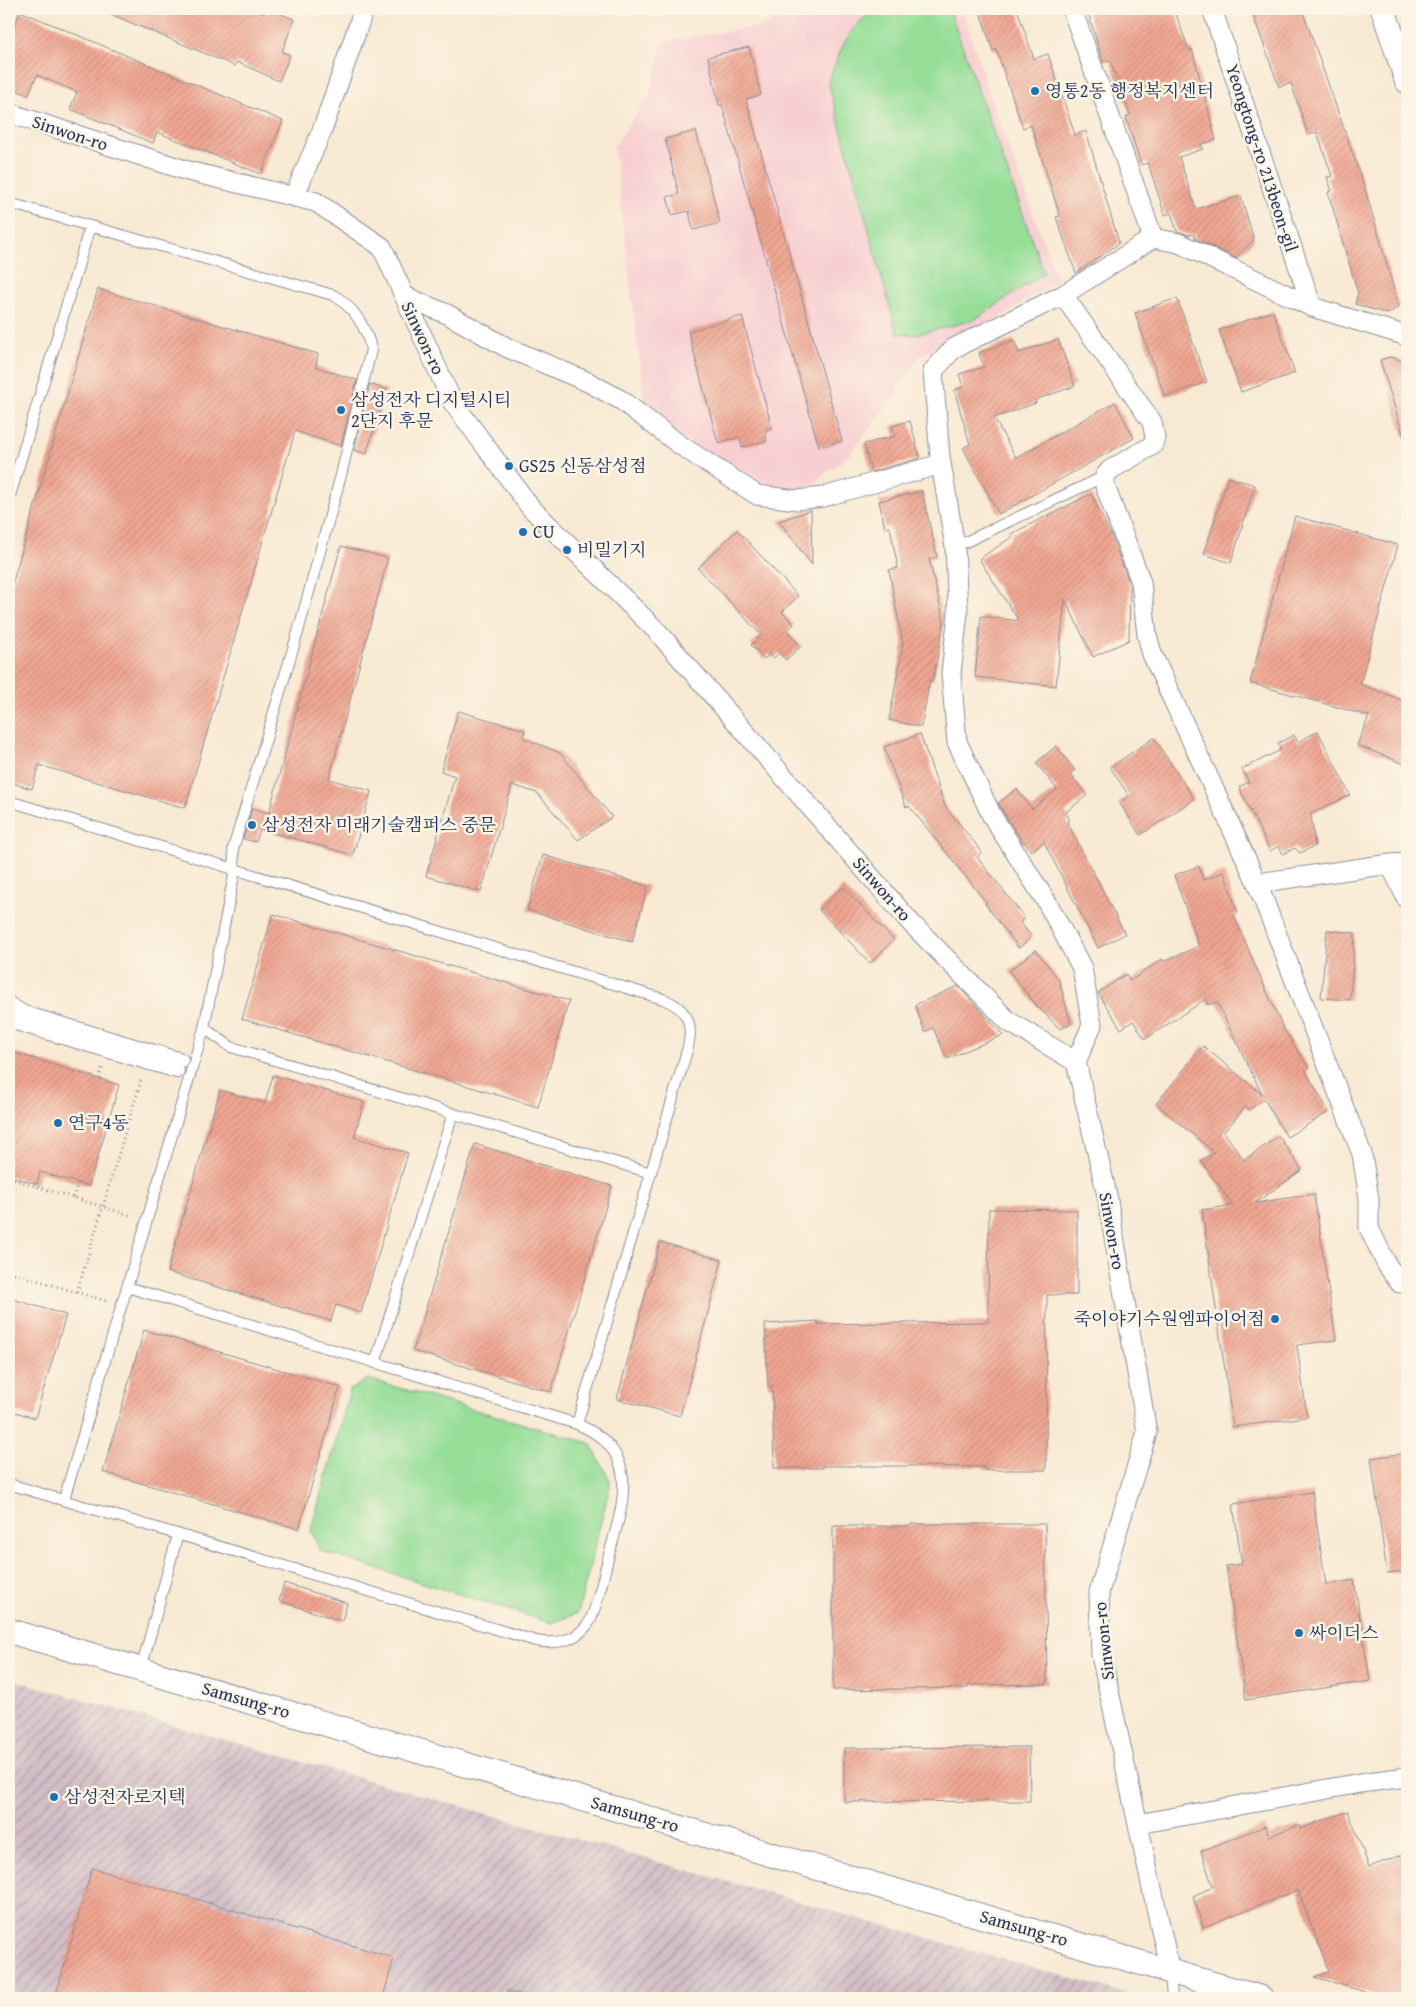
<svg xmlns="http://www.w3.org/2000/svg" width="1416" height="2007" viewBox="0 0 1416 2007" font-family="'Gentium Book Plus','Noto Serif KR',serif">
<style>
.built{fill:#f7cfd1}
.industrial{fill:url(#industrial-furrows)}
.forest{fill:url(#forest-firs);stroke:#4a766f}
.pitch{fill:#96de98;stroke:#58867b}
.building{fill:url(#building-hatch)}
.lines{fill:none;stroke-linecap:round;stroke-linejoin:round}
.service-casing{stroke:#8a8c98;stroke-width:12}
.pedestrian-casing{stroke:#8a8c98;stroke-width:16}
.minor-casing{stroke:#8a8c98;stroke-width:21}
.tertiary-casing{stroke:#8a8c98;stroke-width:26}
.path{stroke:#8a8c98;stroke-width:3;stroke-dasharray:1 4;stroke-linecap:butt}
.service{stroke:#fff;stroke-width:10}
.pedestrian{stroke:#fff;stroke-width:14}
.minor{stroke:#fff;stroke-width:19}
.tertiary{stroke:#fff;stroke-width:24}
.poi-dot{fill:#1f6fb2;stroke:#fcf5e5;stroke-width:2}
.labels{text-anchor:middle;stroke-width:5;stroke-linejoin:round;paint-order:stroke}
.poi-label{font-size:18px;fill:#1b2f5e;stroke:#fcf5e5;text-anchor:start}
.street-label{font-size:18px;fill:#1b2f5e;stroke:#fcf5e5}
</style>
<defs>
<pattern id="industrial-furrows" width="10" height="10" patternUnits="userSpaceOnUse" patternTransform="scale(1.25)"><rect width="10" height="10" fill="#d2bdc6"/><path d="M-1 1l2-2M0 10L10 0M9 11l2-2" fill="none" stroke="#aa9aa4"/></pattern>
<pattern id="forest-firs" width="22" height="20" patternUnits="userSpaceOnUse" patternTransform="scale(1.25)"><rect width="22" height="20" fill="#78bd80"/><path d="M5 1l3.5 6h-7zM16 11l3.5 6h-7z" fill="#629a6c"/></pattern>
<pattern id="building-hatch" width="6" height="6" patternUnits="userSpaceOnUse" patternTransform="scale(1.25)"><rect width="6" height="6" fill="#efa590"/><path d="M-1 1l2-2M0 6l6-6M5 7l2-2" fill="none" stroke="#cc8e7f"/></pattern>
</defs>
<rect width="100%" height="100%" fill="#fcf5e5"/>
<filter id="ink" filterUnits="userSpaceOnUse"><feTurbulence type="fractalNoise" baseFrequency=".02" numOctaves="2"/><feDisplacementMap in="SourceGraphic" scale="10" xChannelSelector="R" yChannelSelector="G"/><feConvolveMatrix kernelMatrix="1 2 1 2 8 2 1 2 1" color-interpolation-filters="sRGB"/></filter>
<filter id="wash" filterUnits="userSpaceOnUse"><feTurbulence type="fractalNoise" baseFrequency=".0096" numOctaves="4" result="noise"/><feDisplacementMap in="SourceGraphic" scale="20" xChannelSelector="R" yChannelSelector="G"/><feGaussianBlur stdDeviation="1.12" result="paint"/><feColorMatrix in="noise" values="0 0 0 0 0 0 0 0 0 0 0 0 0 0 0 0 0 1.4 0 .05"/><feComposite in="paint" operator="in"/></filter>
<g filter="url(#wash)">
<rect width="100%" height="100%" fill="#f8e9d3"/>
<path class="built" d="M804,9h158l34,105 62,166 -67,43 -72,33 -29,46 -42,54 -50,39 -66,-27 -59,-36 -29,-32 -30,-254 36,-52 13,-52 99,-16z"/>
<path class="industrial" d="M9,1679l731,206 401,113h-1132z"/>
<path class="forest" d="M506,1989l34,9h-36z"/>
<path class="pitch" d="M882,9h67l95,264 -70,47 -60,15 -17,-2 -69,-251c11,-28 22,-64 54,-73z
M368,1379l222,64 21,39 -33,131 -27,10 -231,-72 -9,-21 39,-140z"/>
<g id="blocks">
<path class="building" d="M98,9h153l13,5 3,-5 27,10 -12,33 8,3 -11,26 -42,-19 -2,4z
M979,9h38l17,50 14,-5 27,81 11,-4 33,112 -43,30 -20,-56 4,-1 -29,-91 -8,3 -27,-79 -3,2z
M1087,9h87l15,41 3,-1 24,91 -15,4 2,5 -24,8 17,52 45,-13 13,44 -19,18 -40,-20 -1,-4 -5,1 -12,-4 -6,-18 -6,2 -17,-52 -7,2 -15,-48 4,-2 -20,-55 -7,2z
M1263,9h39l61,174 13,43 23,81 -11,7 -33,-10 3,-11 -30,-101 4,-1 -5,-14 5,-1 -15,-44 -9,3 -17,-52 -12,4 -27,-75z
M20,11l263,110 -22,53 -104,-42 -4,11 -83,-34 7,-17 -40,-17 -9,20 -19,-8v-47z
M749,47l12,48 -15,4 96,342 -23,6 -97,-342h-3l-11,-48z
M696,131l24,92 -27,7 -4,-19 -17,4 -5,-18 12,-3 -14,-55z
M98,289l220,65 -2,13 41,13 -16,66 -46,-15 -110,377 -146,-43 -7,24 -23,-7v-187z
M1177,298l30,84 -42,15 -30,-84z
M1273,311l22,62 -54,19 -22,-62z
M742,316l30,112 -7,2 2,11 -25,6 -3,-10 -21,6 -30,-112z
M1058,339l17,47 -40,14 1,3 -42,15 22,40 99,-56 19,36 -135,76 -36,-66 7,-4 -16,-54 9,-3 -4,-13 25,-7 -5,-14 35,-13 5,13z
M1390,357l17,5v74l-3,1 -24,-77z
M370,384l17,6 -21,64 -12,-4z
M910,421l10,37 -49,14 -7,-28 31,-8 -3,-10z
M1228,477l27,8 -24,78 -27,-9z
M922,491l15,66 -8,2 15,63 -11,58h-3l-9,47 -32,-7 14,-75 -14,-75 9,-2 -8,-41 -5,1 -6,-27z
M1091,494l20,41 19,50 -1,55 -36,17 -28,-58 -9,87 -81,-9 6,-61 38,5 -40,-62 33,-22 -1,-3z
M811,510l1,55 -33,-44z
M1295,516l103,29 -38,139 47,18v63l-50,-20 12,-29 -119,-33z
M737,530l61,66 -16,16 12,12 -7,7 14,15 -15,14 -7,-7 -5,5 -5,-4 -4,5 -14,-14 10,-10 -63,-67z
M341,546l47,12 -59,221 42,12 -18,64 -93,-26 -4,13 -13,-3 9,-31 17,5z
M458,711l67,19 -1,8 36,15 52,64 -34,23 -41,-47 -25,-8 -31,107 -55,-16 29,-100 -14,-5z
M1318,731l32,64 -39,19 4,32 -15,7 -5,-5 -12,6 -4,-8 -9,5 -31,-64 10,-5 -7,-13 39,-19 -3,-7 16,-8 4,7z
M920,734l25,72 37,46 -5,5 48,61 -5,4 12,15 -13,11 -34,-44 2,-1 -78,-97 -3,1 -22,-60z
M1154,738l40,61 -54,36 -21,-33 10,-6 -19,-29z
M1056,746l19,24 -5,4 17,21 -22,18 5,6 -3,3 58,112 -27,14 -54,-106 -13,9 -7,-9 -1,1 -25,-40 19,-14 15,20 25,-20 -21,-26z
M543,855l105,31 -16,56 -105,-32z
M1199,866l4,14 21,-8 14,41 -4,2 20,48 30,67 25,38 -4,2 24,42 -42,25 -23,-38 -15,11 -3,-4 -22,26 20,28 35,-24 23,34 -47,33 59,-9 22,146 -39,5 10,72 -74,10 -31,-217 31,-5 -32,-44 13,-9 -58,-48 47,-58 59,48 -45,-92 -9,3 -2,-6 -61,40 -12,-18 -12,8 -23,-36 28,-19 4,7 32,-22 2,2 35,-15 -25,-71z
M843,887l51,53 -24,23 -51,-53z
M273,914l296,87 -31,106 -296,-88z
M1327,930l28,3 -5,67 -29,-2z
M1036,950l23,30 12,44 -11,5 -24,-24 -27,-34z
M958,986l45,49 -56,24 -14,-31 -8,4 -10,-27z
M9,1051l110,34 -30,101 -49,-14 -3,12 -28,-8z
M273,1075l91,27 -10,35 54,16 -47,160 -25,-8 -5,16 -164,-49 53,-182 45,13z
M475,1144l137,42 -61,206 -138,-41z
M989,1209l88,1v85h-30l-1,175h-62v-3l-74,-1h-87v2h-49l-2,-82 -4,1 -3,-63 53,-3v3l170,-2z
M660,1242l62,18 -42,156 -63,-17z
M9,1298l57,17 -31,103 -26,-8z
M144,1330l196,57 -41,142 -196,-57z
M1407,1453v118l-20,2 -16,-115z
M1312,1492l14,93 28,-5 16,101 -124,19 -20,-134 16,-2 -9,-60z
M911,1524h134l2,160 -79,1v3l-135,2v-164h78z
M284,1583l63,20 -5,18 -63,-20z
M1029,1747l1,54 -186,1v-54z
M1348,1811l21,56 38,-14v145h-21l-72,-21 15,-5 -31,-82 -95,37 -10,-31 20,-9 -12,-36 64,-25 4,10 30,-11 1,4z
M92,1868l302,90 -11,40h-328z"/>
</g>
</g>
<g filter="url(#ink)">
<use href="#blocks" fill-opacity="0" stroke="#8a8c98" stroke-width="1"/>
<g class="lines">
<defs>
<path id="service" d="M9,203l81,23 -81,273
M955,547l150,-71
M9,801l654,198c23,9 31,23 25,48l-111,377
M204,1028l27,19 420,126
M375,1363l78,-250
M9,1484l527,157c22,4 41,0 54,-20 9,-21 13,-44 19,-66 15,-54 33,-104 -32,-131l-450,-137
M64,1499l140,-471 31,-158 -2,-21 65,-217 43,-157 30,-125c-3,-21 -19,-45 -38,-55l-243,-69
M141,1669l37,-135
M1170,1972l2,26"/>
<path id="pedestrian" d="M9,1004l15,9 157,47
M9,1021l168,50"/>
<path id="minor" d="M1072,9l81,229
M1212,9l100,298
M9,113l179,58 128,31 66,45 70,154 79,107 126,123 254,292 97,98 68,41 31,133 40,237 -48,160 2,63 69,316
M294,197l29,-69 41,-119
M1063,295l89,127 3,15 -2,8 -43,25 -5,6v10l36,96 6,53 5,19 105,229 105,271 7,45v29l18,37 13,18h7
M404,296l43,18 59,33 82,35 33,18 59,45 77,50 40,5 26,-3 118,-33
M1407,863l-17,1 17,35
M1257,883l133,-19
M1076,1062l16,-37 -10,-57 -34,-64 -56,-88 -35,-74 -6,-69 7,-60 -3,-66 -15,-90 -7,-86 21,-23 109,-53 90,-57 26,5 133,64 95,29
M1138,1824l222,-41 47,-6"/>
<path id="tertiary" d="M1383,9l24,72
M9,1631l1252,367"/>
</defs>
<use href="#service" class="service-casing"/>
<use href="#pedestrian" class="pedestrian-casing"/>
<use href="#minor" class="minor-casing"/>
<use href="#tertiary" class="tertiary-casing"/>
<path class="path" d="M99,1079l4,-14
M9,1178l124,38
M73,1198l5,-15
M9,1272l97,29
M77,1292l65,-215"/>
<use href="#service" class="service"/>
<use href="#pedestrian" class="pedestrian"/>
<use href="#minor" class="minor"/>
<use href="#tertiary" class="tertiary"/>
</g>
</g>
<g class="poi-dot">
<circle cx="1035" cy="91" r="5"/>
<circle cx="341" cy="410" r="5"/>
<circle cx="509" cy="466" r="5"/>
<circle cx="523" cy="532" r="5"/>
<circle cx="567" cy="550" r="5"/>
<circle cx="252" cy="825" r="5"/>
<circle cx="58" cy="1123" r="5"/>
<circle cx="1275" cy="1319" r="5"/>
<circle cx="1299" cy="1633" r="5"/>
<circle cx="54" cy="1797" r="5"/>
</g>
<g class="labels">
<g class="poi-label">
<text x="1045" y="97">영통2동 행정복지센터</text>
<text x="351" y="406">삼성전자 디지털시티<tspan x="351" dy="21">2단지 후문</tspan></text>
<text x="519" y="472">GS25 신동삼성점</text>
<text x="533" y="538">CU</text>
<text x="577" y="556">비밀기지</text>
<text x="262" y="831">삼성전자 미래기술캠퍼스 중문</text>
<text x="68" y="1129">연구4동</text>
<text x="1265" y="1325" text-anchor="end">죽이야기수원엠파이어점</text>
<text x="1309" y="1639">싸이더스</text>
<text x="64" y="1803">삼성전자로지텍</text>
</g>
<g class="street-label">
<text transform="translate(70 133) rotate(18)" y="6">Sinwon-ro</text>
<text transform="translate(1262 158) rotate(72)" y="6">Yeongtong-ro 213beon-gil</text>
<text transform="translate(423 338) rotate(65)" y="6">Sinwon-ro</text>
<text transform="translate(882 889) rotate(49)" y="6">Sinwon-ro</text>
<text transform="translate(1112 1231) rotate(80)" y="6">Sinwon-ro</text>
<text transform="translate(1104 1641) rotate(-96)" y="6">Sinwon-ro</text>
<text transform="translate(246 1700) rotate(16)" y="6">Samsung-ro</text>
<text transform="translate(635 1814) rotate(16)" y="6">Samsung-ro</text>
<text transform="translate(1024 1928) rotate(16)" y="6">Samsung-ro</text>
</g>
</g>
<rect width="1416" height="2007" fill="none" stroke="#fcf5e5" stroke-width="30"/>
</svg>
